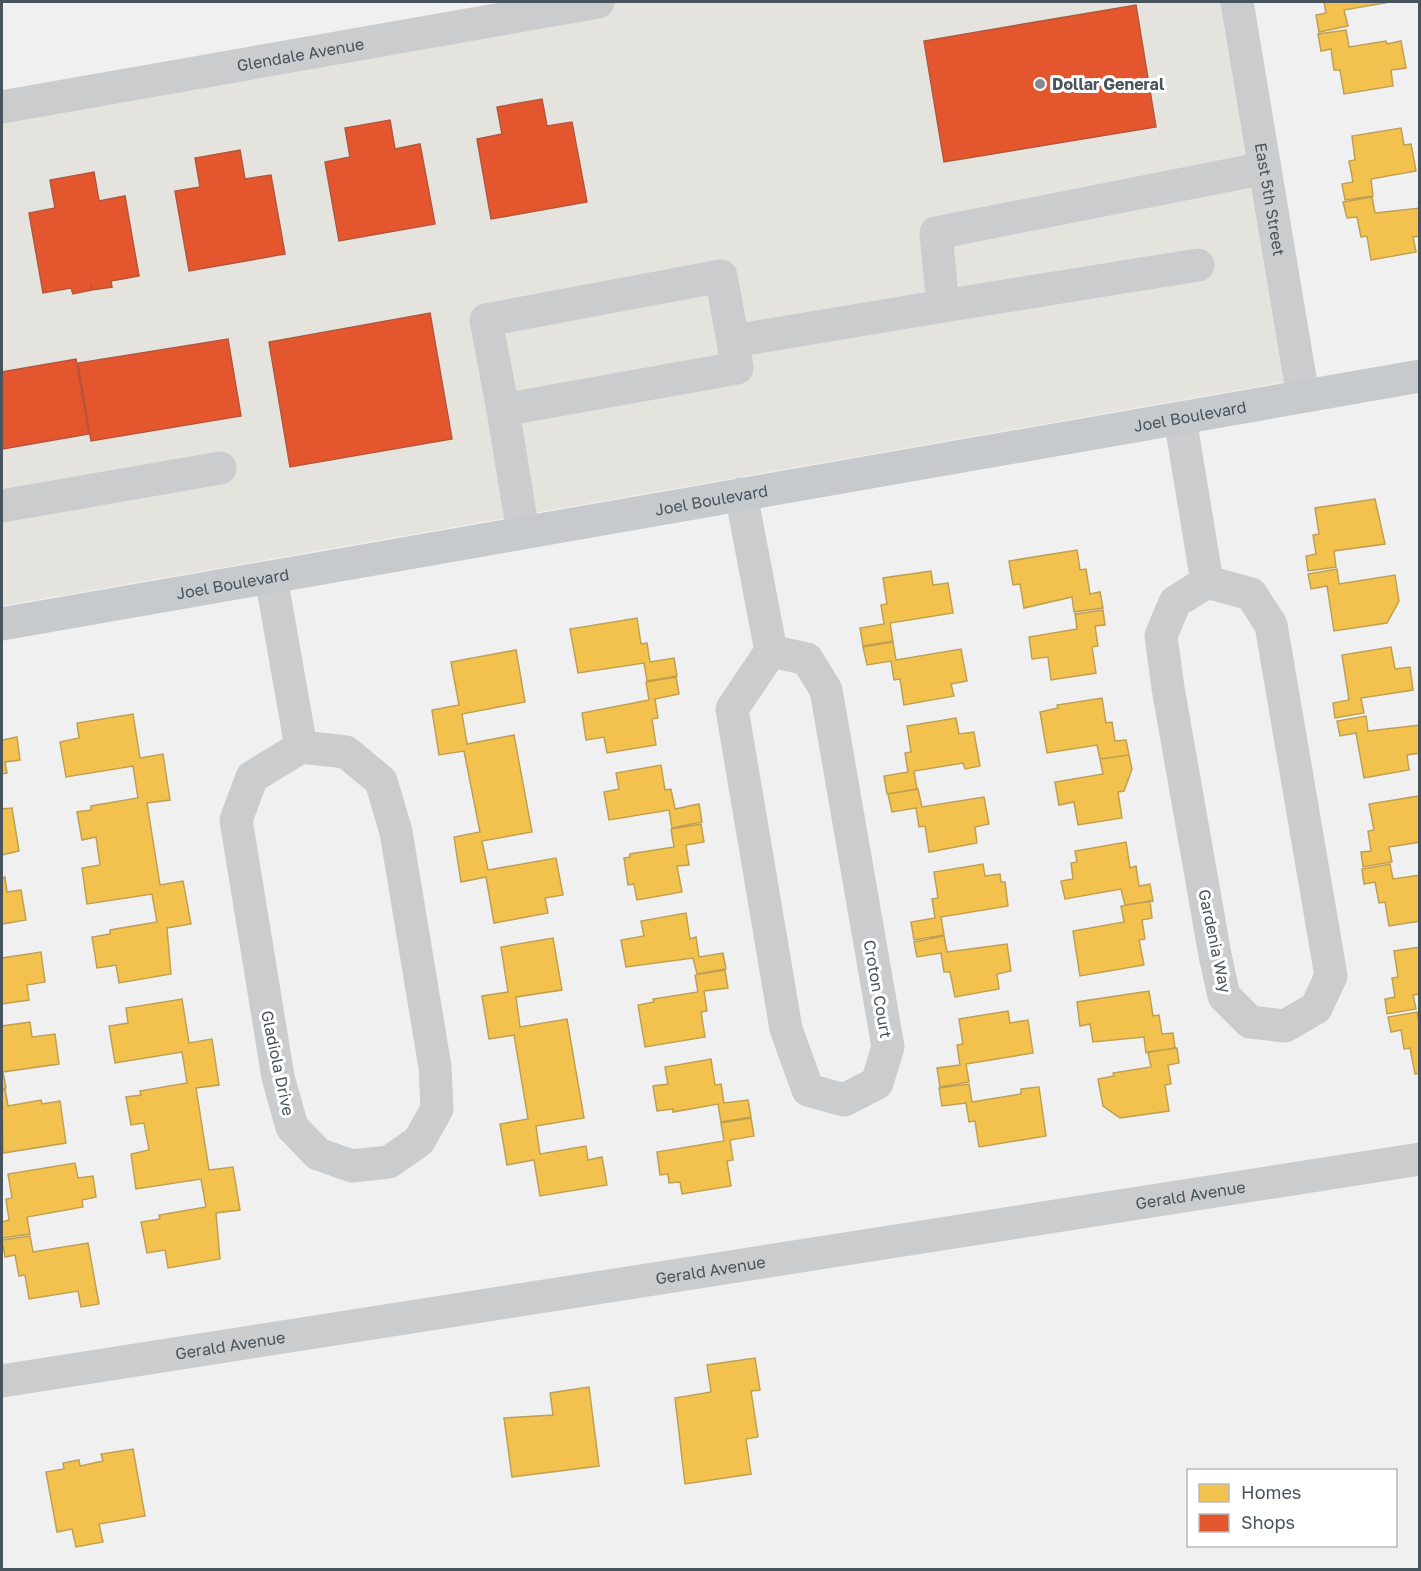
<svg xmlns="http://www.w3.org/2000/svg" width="1421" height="1571" viewBox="0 0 1421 1571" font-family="'Golos Text',sans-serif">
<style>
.commercial{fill:#e5e3de}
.homes{fill:#f2c14e;stroke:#bfa052;stroke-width:1.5}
.shops{fill:#e4572e;stroke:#b5563c;stroke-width:1.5}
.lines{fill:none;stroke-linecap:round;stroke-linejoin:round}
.minor{stroke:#caccce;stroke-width:33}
.major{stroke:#c6cacd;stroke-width:33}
.poi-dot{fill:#828a90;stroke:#fff;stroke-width:2}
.labels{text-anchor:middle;stroke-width:6;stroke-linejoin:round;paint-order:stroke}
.street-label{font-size:16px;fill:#47535d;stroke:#fff}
.poi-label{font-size:16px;font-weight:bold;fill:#47535d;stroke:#fff;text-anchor:start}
</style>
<rect width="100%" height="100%" fill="#f1f0f0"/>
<path class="commercial" d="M552,2h682l62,378 -1294,226v-515z"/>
<path class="homes" d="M1324,2h66l-46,8 4,16 -29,6 -3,-17 10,-2z
M1346,30l3,17 37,-6 1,3 14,-3 5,27 -15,2 2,16 -49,8 -4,-24h-6l-3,-21 -10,2 -3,-17z
M1401,128l3,17 7,-1 5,27 -45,8 2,17 -28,4 -3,-16 11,-2 -4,-21 6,-1 -3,-24z
M1372,197l3,16 45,-5v28l-7,1 3,15 -45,8 -4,-24 -6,1 -4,-20 -10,1 -4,-16z
M1375,499l10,45 -51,7 2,16 -28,4 -2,-15 10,-2 -3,-19 6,-1 -4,-26z
M1077,550l3,20 6,-1 4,25 10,-2 3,16 -29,4 -2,-15 -48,11 -4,-24 -7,1 -4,-24z
M1337,569l2,15 56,-9 4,26 -12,22 -53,8 -7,-45 -16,3 -3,-15z
M931,571l2,14 15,-2 5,30 -63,10 3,18 -30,5 -3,-18 24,-4 -3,-19 6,-1 -4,-26z
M1103,610l2,15 -10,1 3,20 -6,1 4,26 -45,7 -3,-23 -16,2 -3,-22 48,-8 -2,-15z
M637,618l4,26 6,-1 3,19 24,-4 3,18 -30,5 -3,-18 -66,10 -8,-44z
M893,642l3,18 65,-11 6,32 -16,3 3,12 -50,9 -4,-26 -6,1 -3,-19 -24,4 -4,-18z
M1391,647l4,22 15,-2 3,23 -52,8 3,15 -29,5 -2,-15 16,-3 -7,-45z
M516,650l9,52 -63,12 5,30 47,-9 18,97 -50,9 6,29 68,-12 7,37 -18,3 3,15 -54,10 -8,-46 -25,5 -7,-45 26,-5 -16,-81 -25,4 -7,-45 27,-5 -8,-43z
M676,677l3,17 -24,5 3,19 -6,1 4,26 -49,8 -3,-16 -18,3 -4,-27 67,-13 -3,-18z
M1102,698l4,25 6,-1 3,19 11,-1 3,15 -29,4 -3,-14 -50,8 -7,-41 18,-4 -1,-3z
M133,714l7,44 23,-4 7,46 -23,3 13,82 23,-4 8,43 -24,4 4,46 -52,9 -3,-18 -19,3 -5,-31 18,-3v-4l47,-8 -5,-28 -65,10 -5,-36 18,-3 -4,-28 -14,3 -5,-28 14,-2v-4l47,-8 -5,-32 -67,11 -6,-35 19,-4 -2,-15z
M1366,716l2,15 52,-6v28l-13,2 2,15 -45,8 -8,-45 -16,3 -3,-15z
M956,718l3,16 15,-2 6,34 -15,3 -2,-6 -49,8 3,18 -30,5 -3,-18 24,-4 -3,-19 6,-1 -4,-26z
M17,737l3,23 -15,2 2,11 -5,1v-34z
M1129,755l3,14 -8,22 -6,1 4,26 -44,7 -4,-23 -15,3 -4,-23 48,-8 -3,-15z
M661,765l4,25 6,-1 4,20 24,-5 3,18 -30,6 -3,-18 -60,10 -5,-28 15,-3 -3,-16z
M918,789l4,18 62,-10 5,27 -14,3 2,16 -48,9 -4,-26 -6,1 -3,-19 -24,4 -4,-18z
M1419,796l1,46 -31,5 3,15 -29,5 -2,-15 10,-1 -3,-20 6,-1 -5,-26z
M12,808l7,43 -17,4v-46z
M701,824l3,18 -18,3 3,20 -12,1 5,26 -45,8 -3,-16 -6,1 -4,-27 6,-1v-3l44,-7 -3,-18z
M1126,842l4,26 6,-2 3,20 11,-2 3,17 -28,4 -4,-16 -56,10 -4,-18 12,-2 -2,-16 6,-1 -2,-11z
M983,864l2,12 15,-2 1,8h4l3,24 -67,11 3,18 -30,5 -3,-18 24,-4 -3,-19 6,-1 -4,-26z
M1390,864l3,15 27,-4v46l-31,5 -4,-24 -6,1 -4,-21 -11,2 -2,-15z
M5,877l2,15 14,-2 5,30 -24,4v-46z
M1150,901l2,17 -10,2 3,19 -6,1 5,25 -64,11 -7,-45 51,-9 -3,-16z
M686,913l4,26 6,-2 3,20 24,-4 3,16 -29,5 -4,-16 -67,9 -5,-27 23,-4 -3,-15z
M944,936l3,16 60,-8 4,27 -14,3 2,15 -44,8 -5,-25h-6l-3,-19 -24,4 -3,-15z
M553,938l9,52 -46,7 4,30 47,-8 17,99 -48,8 4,28 46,-8 2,14 14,-3 5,28 -67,11 -6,-36 -27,5 -7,-41 28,-5 -14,-84 -25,4 -7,-43 26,-4 -7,-45z
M1420,947v47l-7,1 3,14 -29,5 -2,-15 10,-2 -3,-19 6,-1 -4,-26z
M41,952l4,30 -18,3 2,15 -27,4v-46z
M725,970l3,18 -24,3 3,20 -6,1 4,25 -60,10 -7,-42 16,-3 -1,-3 45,-7 -3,-17z
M1149,991l4,25 6,-1 3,19 11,-1 2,15 -29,5 -2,-16 -51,5 -3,-18 -10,2 -3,-24z
M182,999l7,44 23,-4 7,46 -23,3 13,82 24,-3 7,43 -24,3 4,46 -52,9 -3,-18 -18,3 -6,-31 19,-3 -1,-4 47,-8 -5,-28 -65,10 -5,-35 18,-4 -5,-27 -13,2 -5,-28 15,-2 -1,-4 47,-8 -5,-31 -67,11 -6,-37 19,-3 -2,-15z
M1008,1011l2,12 18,-3 5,33 -67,11 3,18 -29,5 -3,-19 23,-3 -3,-20 6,-1 -4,-25z
M1417,1012l3,15v46l-5,1 -5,-26 -6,1 -3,-19 -10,2 -3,-15z
M30,1022l2,15 23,-3 4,30 -56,8 3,16 -4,1v-63z
M1177,1048l2,15 -11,2 3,19 -6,1 4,26 -49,7 -17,-12 -5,-27 16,-3 -1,-3 38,-6 -3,-15z
M711,1059l4,26 6,-1 3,19 24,-3 3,17 -30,5 -3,-18 -45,8v-3l-16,2 -4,-25 15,-2 -3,-17z
M969,1084l3,18 49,-8v-5l18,-2 7,49 -67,11 -4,-26 -6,1 -3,-19 -24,3 -3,-18z
M5,1089l3,17 33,-6 1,4 18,-3 6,42 -63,10 -1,-63z
M751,1118l3,18 -24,4 3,20 -6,1 4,25 -49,8 -2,-12 -11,1 -1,-9 -8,1 -3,-23 67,-11 -3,-18z
M75,1163l3,15 15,-2 3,21 -14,3 1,7 -56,10 3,17 -28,4v-16l7,-2 -3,-21 6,-1 -4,-24z
M30,1236l3,16 55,-9 11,61 -18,3 -3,-16 -49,8 -4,-24 -6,1 -4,-21 -10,2 -3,-17z
M755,1358l5,32 -9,1 7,46 -12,2 5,35 -66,10 -10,-86 36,-6 -4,-27z
M589,1387l10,79 -87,11 -8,-59 49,-3 -3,-22z
M133,1449l12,67 -46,8 4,18 -27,5 -4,-18 -15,3 -11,-60 18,-3 -1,-6 16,-3 1,6 23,-5 -2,-7z"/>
<path class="shops" d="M1136,5l20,122 -212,35 -20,-121z
M542,99l5,27 25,-4 15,80 -96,17 -14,-80 25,-5 -5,-27z
M390,120l5,29 25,-5 15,80 -96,17 -14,-79 25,-5 -5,-29z
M240,150l5,29 26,-4 14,79 -96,17 -14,-80 25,-4 -5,-29z
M94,172l5,29 26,-5 14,80 -28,5 1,6 -20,3 -1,-6 1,6 -19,4 -2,-6 -28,5 -14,-80 26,-5 -5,-28z
M430,313l22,126 -162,28 -21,-125z
M228,339l13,77 -150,25 -13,-78z
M76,359l13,75 -87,15v-77z"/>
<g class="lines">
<g class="minor">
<path id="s1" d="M1237,2l66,394"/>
<path id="s2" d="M2,107l596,-105"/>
<path d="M1198,265l-255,41 -7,-73 329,-65"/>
<path d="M503,410l-17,-90 235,-44 12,65"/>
<path d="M1180,418l27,164"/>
<path d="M741,494l30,157"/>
<path d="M2,506l218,-38"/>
<path d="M523,532l-20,-122 234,-42 -4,-27 210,-35"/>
<path d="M271,577l30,170"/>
<path d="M1207,582l44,12 20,31 60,351 -15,32 -31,18 -35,-4 -26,-26 -9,-41 -47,-267 -7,-52 14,-34z"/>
<path d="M771,651l36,8 19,31 62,357 -11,36 -33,17 -36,-10 -22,-61 -54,-320z"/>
<path d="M301,747l45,5 35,29 15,51 39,235 2,42 -18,32 -30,21 -37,4 -34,-12 -26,-27 -14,-50 -42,-257 16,-43z"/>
<path id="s3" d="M2,1381l1418,-222"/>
</g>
<path class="major" id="s4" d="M2,624l1418,-248"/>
</g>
<circle class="poi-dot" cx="1040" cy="84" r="6"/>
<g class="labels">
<g class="street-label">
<text dy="6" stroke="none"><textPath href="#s2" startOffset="303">Glendale Avenue</textPath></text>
<text dy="6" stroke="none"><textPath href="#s1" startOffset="200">East 5th Street</textPath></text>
<text dy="6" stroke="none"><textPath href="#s4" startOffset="1206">Joel Boulevard</textPath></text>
<text dy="6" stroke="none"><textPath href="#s4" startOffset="720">Joel Boulevard</textPath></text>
<text dy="6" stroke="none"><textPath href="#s4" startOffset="234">Joel Boulevard</textPath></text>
<text transform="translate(1215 941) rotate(78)" y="6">Gardenia Way</text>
<text transform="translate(878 989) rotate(80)" y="6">Croton Court</text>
<text transform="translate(278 1063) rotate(78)" y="6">Gladiola Drive</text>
<text dy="6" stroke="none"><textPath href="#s3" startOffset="1203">Gerald Avenue</textPath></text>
<text dy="6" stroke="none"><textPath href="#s3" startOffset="717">Gerald Avenue</textPath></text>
<text dy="6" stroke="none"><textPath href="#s3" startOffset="231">Gerald Avenue</textPath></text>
</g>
<g class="poi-label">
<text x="1052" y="90">Dollar General</text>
</g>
</g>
<rect width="1421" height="1571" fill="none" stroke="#47535d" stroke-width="6"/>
<rect x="1187" y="1469" width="210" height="78" fill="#ffffff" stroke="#b5babe" stroke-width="1.5"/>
<rect x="1199" y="1484" width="30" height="18" fill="#f2c14e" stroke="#b5babe" stroke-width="1.5"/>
<text x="1241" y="1499" font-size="18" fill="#47535d">Homes</text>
<rect x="1199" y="1514" width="30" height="18" fill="#e4572e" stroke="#b5babe" stroke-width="1.5"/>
<text x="1241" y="1529" font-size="18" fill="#47535d">Shops</text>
</svg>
